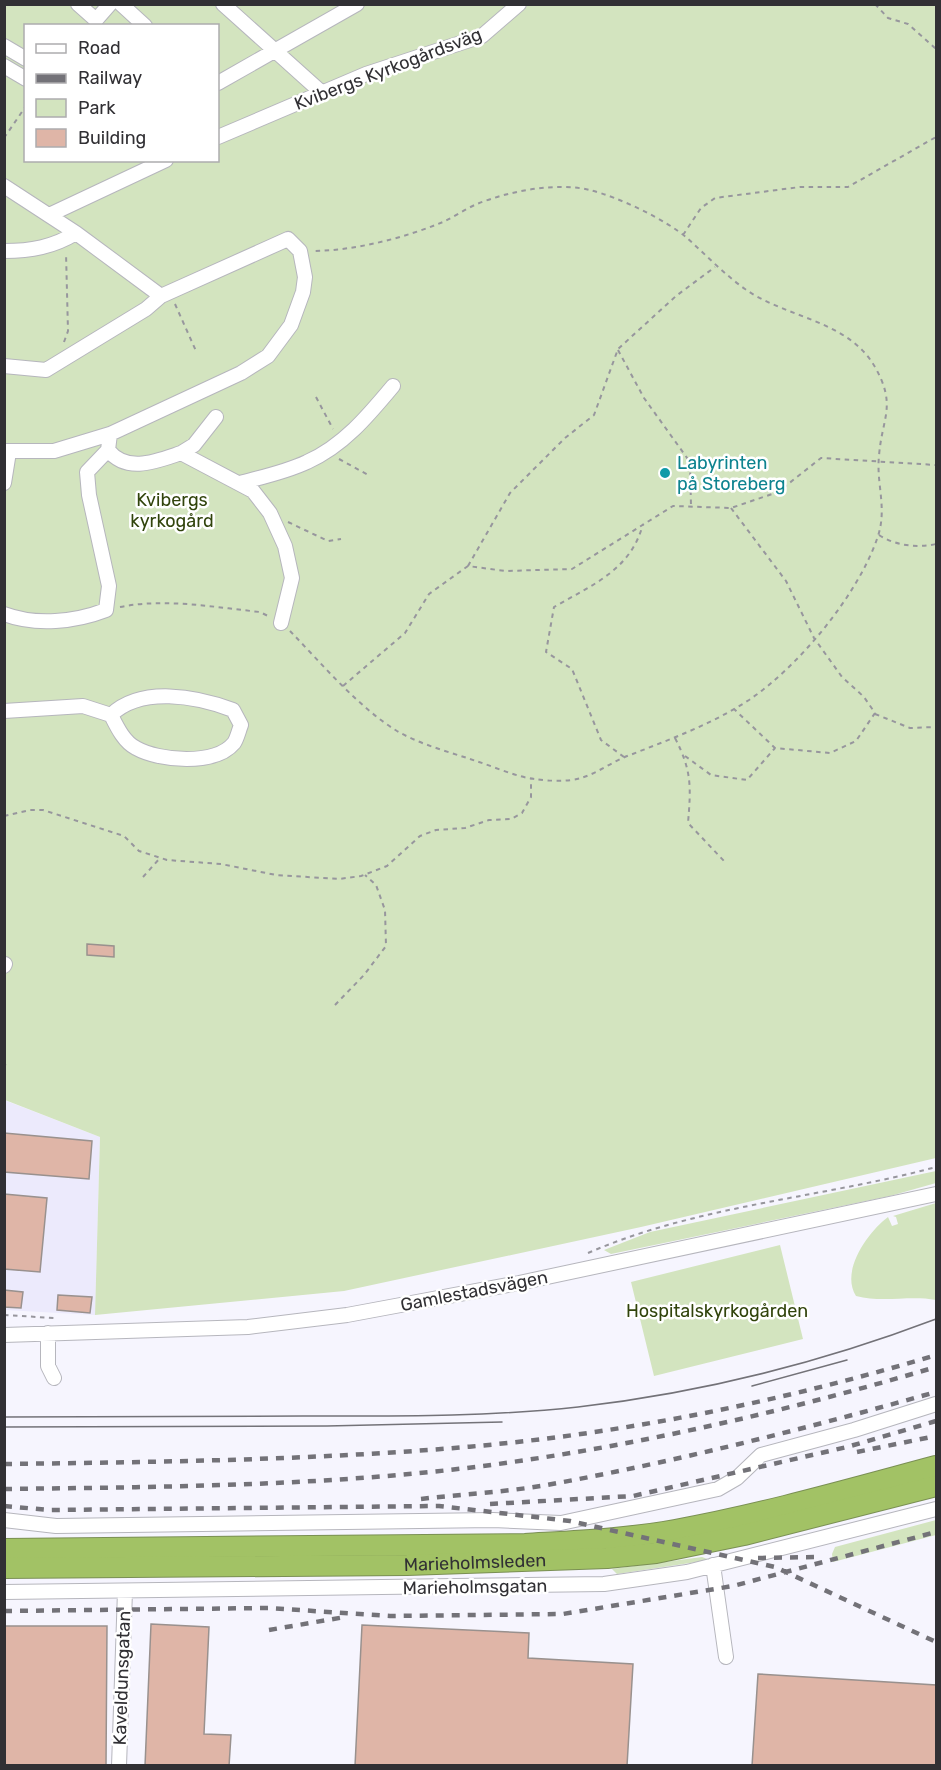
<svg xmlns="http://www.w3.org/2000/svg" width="941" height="1770" viewBox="0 0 941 1770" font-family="Rubik,sans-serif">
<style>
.commercial{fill:#eceafc}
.green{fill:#d3e4bf;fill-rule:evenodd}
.building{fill:#dfb5a7;stroke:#99918e;stroke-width:1.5}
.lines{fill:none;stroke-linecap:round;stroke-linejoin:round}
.minor-casing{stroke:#b6b6bd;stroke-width:16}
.highway-casing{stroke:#7a8f54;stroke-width:22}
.path{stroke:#97969d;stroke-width:2;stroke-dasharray:4.5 4.5;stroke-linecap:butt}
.minor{stroke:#fff;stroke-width:14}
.highway{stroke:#a2c265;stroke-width:20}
.tram{stroke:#737278;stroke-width:1.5}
.rail{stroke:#737278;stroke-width:4.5;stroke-dasharray:8 8;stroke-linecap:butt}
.culture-dot{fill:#0f9aa8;stroke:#fff;stroke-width:2}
.labels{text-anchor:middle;stroke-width:5;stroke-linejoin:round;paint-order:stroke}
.street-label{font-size:18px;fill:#313034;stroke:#fff}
.culture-label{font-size:18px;fill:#0d838f;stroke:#fff;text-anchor:start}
.park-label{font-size:18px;fill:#31440c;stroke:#fff}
</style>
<rect width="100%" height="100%" fill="#f6f5fe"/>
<path class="commercial" d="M4,1100l96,37 -5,178 -90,-5z"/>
<path class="green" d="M4,5h932v1153l-295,69 -297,64 -249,24 5,-178 -95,-37zM26,26h192v134h-192z
M936,1171v12l-46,13 -279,58 -7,-4 46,-18z
M936,1203v97c-26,-5 -53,3 -80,-4 -16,-25 12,-64 32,-79l4,9 6,-2 -2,-7 -3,-1z
M780,1245l23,94 -149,37 -23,-94z
M936,1520v15l-103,27 -1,-8 3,-7z
M702,1557l8,3 -93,14 -5,-5z"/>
<path class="building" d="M87,944l27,2v11l-27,-2z
M4,1133l88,8 -3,38 -85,-7z
M4,1194l43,4 -7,74 -36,-3z
M4,1290l19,2 -2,16 -17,-1z
M58,1295l34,2 -2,16 -33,-3z
M151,1624l58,3 -5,107 27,1 -2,31h-84z
M362,1625l167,8 -1,25 105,6 -6,102h-272z
M4,1626h103l-1,140h-102z
M758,1674l178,11v81h-184z"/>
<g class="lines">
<defs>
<path id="minor" d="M78,4l18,16 14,-16
M121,4l24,22
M223,4l98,88
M4,46l22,13
M4,66l22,13
M218,83l139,-79
M218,137l148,-63 116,-38 37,-32
M4,186l72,47 85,63 127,-57 12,12 5,26 -2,15 -12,33 -23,31 -27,17 -131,61
M49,215l117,-55
M4,251c27,0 49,-4 72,-18
M4,366l42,4 100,-61 15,-13
M108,450c19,24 49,11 73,3l72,38 17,22 15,33 7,32 -11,45
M4,451h50l56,-17 -2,16 -21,22 2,23 20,91 -3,24c-31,12 -70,16 -102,4
M181,453l13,-8 22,-28
M4,483l5,-31
M240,483c22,-6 46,-11 67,-21 36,-16 61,-46 86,-76
M4,711l79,-5 28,9c6,12 13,27 25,33 23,13 79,18 98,-5 3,-4 5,-13 7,-18l-8,-15c-37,-14 -92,-24 -122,5
M4,966l1,-2
M48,1333v33l6,12
M4,1335l244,-8 99,-12 172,-32 417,-89
M4,1520l52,6 437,-6 68,3 157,-34 19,-11 24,-23 93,-25 82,-26
M713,1565l13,92
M4,1592l600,-8 83,-12 249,-63
M119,1766l6,-175"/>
<g id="highway">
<path d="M4,1549l521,-5c49,-3 100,-5 150,-14 88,-16 175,-41 261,-64"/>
<path id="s1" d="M4,1568l403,-3 200,-7 49,-5 88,-18 192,-49"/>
</g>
</defs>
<use href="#minor" class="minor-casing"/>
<use href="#highway" class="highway-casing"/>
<path class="path" d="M875,4l13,14 20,6 28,25
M4,138l22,-32
M683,235l18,-27 14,-10 85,-11h48l88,-50
M175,304l21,47
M64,342l4,-11 -2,-78
M618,350l26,48 46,64 1,44
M316,397l17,32
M339,459l31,17
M731,508l55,73 28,57 28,39 22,20 11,16 -19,28 -26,12 -55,-5 -41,-39
M288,522l40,19 13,-2
M879,535c17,11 38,13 57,9
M468,566l42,-73 55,-55 29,-23 24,-66 58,-53 39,-29
M120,607c45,-9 93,0 140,5l8,4
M290,631c32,33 68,76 107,100 24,14 53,21 79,30 19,6 40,16 59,18 13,2 33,3 46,-1 17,-5 32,-17 49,-23 41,-16 82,-31 119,-55 50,-34 108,-104 128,-161 11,-30 -1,-54 2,-83 3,-39 18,-50 -4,-89 -27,-47 -89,-49 -130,-78 -21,-15 -39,-34 -58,-51 -22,-19 -69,-41 -97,-48 -34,-8 -81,1 -113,14 -12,5 -23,13 -34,18 -39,16 -86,28 -128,29
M343,686l62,-53 24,-39 39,-28 37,5 67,-2 101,-63 58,2 47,-16 43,-34 115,7
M875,714l35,14 26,-1
M675,738c17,33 16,49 13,85l36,38
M685,756l26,19 36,5 28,-32
M624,757l-23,-17 -29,-71 -26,-17 8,-45c38,-22 77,-37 89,-83
M4,816l26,-6h13l81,26 15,15 28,9 54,4 55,11 63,4 22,-3 26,-10 33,-30 16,-6 29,-2 24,-8 22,-1 11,-6 9,-16v-18
M143,877l17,-19
M335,1005l29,-30 22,-29 -1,-36 -9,-25 -11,-10
M4,1065l2,-1
M588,1253c110,-48 233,-55 348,-86
M4,1315l50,3"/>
<use href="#minor" class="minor"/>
<use href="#highway" class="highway"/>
<path class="tram" d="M752,1386l95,-26
M4,1417c100,-1 200,-1 299,-1 92,0 184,1 275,-9 123,-14 242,-44 358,-88
M4,1427l323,-1 175,-4"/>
<path class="rail" d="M857,1452l79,-16
M4,1464c158,-2 316,-4 473,-18 155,-14 311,-46 459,-91
M4,1489c160,-2 321,-3 479,-23 154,-20 305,-55 453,-99
M421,1499c42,-5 85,-7 126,-14 132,-24 261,-57 389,-93
M490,1504l143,-8 214,-49 89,-26
M4,1506l45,4 390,-4 131,15 205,46 161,75
M758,1558l62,-1
M4,1611l264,-3 122,8 173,-2 170,-28 203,-54
M269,1630l76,-13"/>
</g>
<circle class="culture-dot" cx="665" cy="473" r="6"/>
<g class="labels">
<g class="street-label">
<text transform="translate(388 69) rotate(-21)" y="6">Kvibergs Kyrkogårdsväg</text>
<text transform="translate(474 1291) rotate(-11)" y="6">Gamlestadsvägen</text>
<text dy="6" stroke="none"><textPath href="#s1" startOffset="471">Marieholmsleden</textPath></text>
<text transform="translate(475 1587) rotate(-1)" y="6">Marieholmsgatan</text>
<text transform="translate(122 1678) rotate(-88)" y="6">Kaveldunsgatan</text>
</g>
<g class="culture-label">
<text x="677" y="469">Labyrinten<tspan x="677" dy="21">på Storeberg</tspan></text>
</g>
<g class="park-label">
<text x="172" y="506">Kvibergs<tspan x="172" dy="21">kyrkogård</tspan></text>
<text x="717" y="1317">Hospitalskyrkogården</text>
</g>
</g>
<rect width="941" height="1770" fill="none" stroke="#313034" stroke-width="12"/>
<rect x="24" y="24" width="195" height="138" fill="#ffffff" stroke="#adacae" stroke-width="1.5"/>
<rect x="36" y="44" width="30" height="9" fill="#ffffff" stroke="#adacae" stroke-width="1.5"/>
<text x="78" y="54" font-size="18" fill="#313034">Road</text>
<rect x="36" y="74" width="30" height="9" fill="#737278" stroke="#adacae" stroke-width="1.5"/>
<text x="78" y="84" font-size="18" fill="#313034">Railway</text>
<rect x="36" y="99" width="30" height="18" fill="#d3e4bf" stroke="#adacae" stroke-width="1.5"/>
<text x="78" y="114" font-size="18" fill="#313034">Park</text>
<rect x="36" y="129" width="30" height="18" fill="#dfb5a7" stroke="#adacae" stroke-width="1.5"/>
<text x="78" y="144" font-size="18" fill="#313034">Building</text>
</svg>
